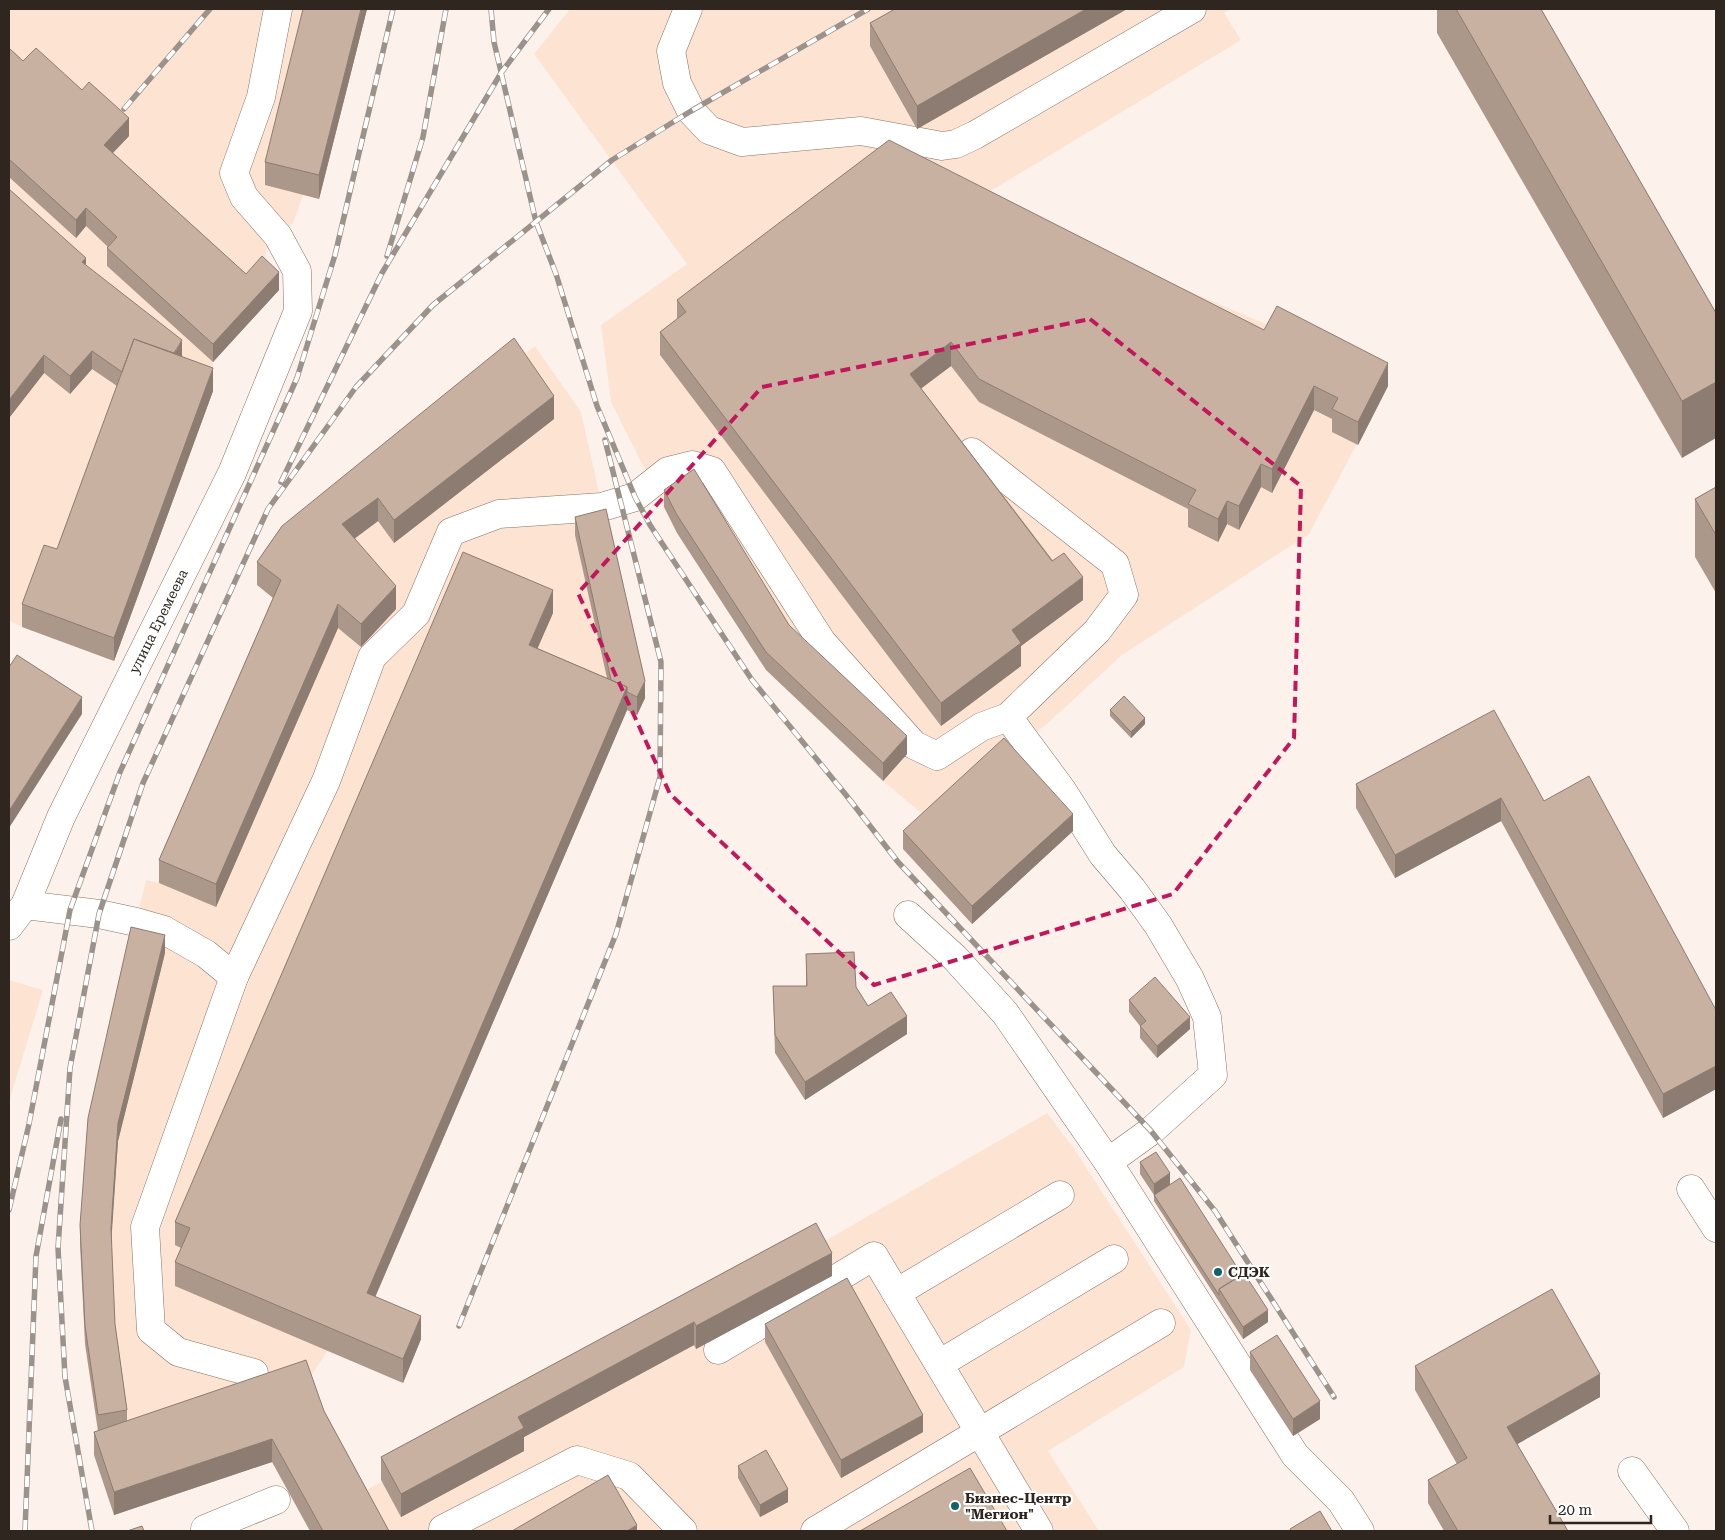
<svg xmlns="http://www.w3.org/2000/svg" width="1725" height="1540" viewBox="0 0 1725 1540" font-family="'Roboto Serif',serif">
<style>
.built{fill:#fde4d2}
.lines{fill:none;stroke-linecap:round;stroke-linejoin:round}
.minor-casing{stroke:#887364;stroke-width:29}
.minor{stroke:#fff;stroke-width:28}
.rail-casing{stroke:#9c928c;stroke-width:5.5}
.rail{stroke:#fff;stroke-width:4;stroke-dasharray:11;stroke-linecap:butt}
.wall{fill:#ac988a}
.shaded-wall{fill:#8c7c71}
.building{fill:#c8b1a1;stroke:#8c7c71}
.marked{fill:none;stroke:#c2185b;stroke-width:4;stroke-dasharray:10 6;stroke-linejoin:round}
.poi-dot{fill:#13616b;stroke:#fff;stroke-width:2}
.labels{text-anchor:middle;stroke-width:4.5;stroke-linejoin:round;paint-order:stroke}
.street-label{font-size:14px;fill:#2f2620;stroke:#fff}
.poi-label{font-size:14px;font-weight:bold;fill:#2f2620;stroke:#fff;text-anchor:start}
</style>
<rect width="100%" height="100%" fill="#fcf2eb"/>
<path class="built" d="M9,9h358l-48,190 -16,-4 -10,28 -27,27 -4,24 17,16 -66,72v29l-99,270 -92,-34 -13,-7z
M570,9h661l-7,4 17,27 -257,155 107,54 186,80 111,57 -79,148 -187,121 -75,69 -43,32 -72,66 -49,-41 -206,-248 -66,-131 -10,-77 86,-61 -153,-210z
M535,346l46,66 64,286 -8,17 -10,-5 -260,606 54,23 -18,44 -75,-33 -22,33 -208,49 -13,-88 -5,-101 56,-321 10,-42 13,3 122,-280 -24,-18 25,-36z
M9,980l34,10 -34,112z
M1047,1113l26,34 118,183 -7,37 -136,84 51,80h-722l-20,-36 459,-249z"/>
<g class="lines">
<defs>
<g id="minor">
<path d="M688,9l-17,42 6,32 14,28 18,19 33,12 119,-11 81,15 14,-2 19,-9 217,-126"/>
<path d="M972,452l143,112 9,31 -27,36 -89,86"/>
<path d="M25,905l74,9 37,8 28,8 42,24 28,23"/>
<path d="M908,915l47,43 50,55 103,149 187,293 46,46 19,30"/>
<path id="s1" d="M9,926l16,-21 36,-88 171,-344 66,-162 -1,-40 -19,-35 -34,-39 -10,-24 27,-76 17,-88"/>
<path d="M1691,1189l25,39"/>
<path d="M896,1293l164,-98"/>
<path d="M718,1350l156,-94 165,275"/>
<path d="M939,1364l175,-105"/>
<path d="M254,1373l-76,-21 -27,-22 -6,-103 89,-250 92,-196 46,-124 44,-43 35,-82 48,-18 103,-7 33,-10 33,-26 24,-6 20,6 110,171 92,103 23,11 44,-29 27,-10 54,73 41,65 29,34 26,36 32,54 17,38 6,58 -62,56 -43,31"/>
<path d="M1632,1471l43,60"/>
<path d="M205,1531v-2l71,-29"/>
<path d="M443,1531v-2l134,-69 52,16 54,55"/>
<path d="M815,1531l346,-208"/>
</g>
</defs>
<use href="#minor" class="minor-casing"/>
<use href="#minor" class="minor"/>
<defs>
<path id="rail" d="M491,9l3,33 42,180 20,52 41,132 38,91 15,28 102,155 94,115 52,67 253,269 64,80 119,186
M124,109l86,-100
M387,256l36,-119 23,-128
M281,482l101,-209 119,-200 48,-64
M9,1210l20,-86 41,-214 50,-138 177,-394 38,-123 58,-246
M459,1326l157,-392 44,-157 1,-115 -56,-222
M25,1531l11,-275 25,-137
M92,1531l-27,-154 -7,-129 12,-180 29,-154 44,-131 125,-274 88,-122 77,-82 179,-145 79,-49 177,-102"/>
</defs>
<use href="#rail" class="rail-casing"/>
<use href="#rail" class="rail"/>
</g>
<path class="wall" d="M367,9l-48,190 -54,-14v-23z
M1127,9l-210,120 -47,-83v-23z
M1437,9h104l175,304 -34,145 -245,-425z
M9,48l14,13 106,75 -16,17 133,121 33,16 -66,72 -106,-96v-18l1,-1 -22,-21 -10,12 -67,-61z
M86,266l96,90 31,35 -99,270 -92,-34v-23l35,-55 60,-163 -25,-17 -22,25 -26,-21 -35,45z
M677,300l587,30 124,56 -30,59 -26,-13v-13l-18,-9 -42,83 -11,-6 -22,43 -12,-6 -9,18 -30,-15v-18l-209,-107 -28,-36 -30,22 162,212 -62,46v20l-80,60 -281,-371v-23l17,-13z
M554,419l-160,124 -16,-22 -23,17 41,71 -35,38 -23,-19 -122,279 -57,-24v-23l114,-262 -16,-13v-23l25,-36z
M1716,487v106l-21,-36v-58z
M664,490l243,264 -24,27 -117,-111 -89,-137 -13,-26z
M575,517l70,181 -8,17 -10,-5 -252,587 46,42 -18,44 -228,-97v-24l6,-14 -6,-3v-23l378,-609 -16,35 70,30 -32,-143z
M1110,710l35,14 -14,14 -21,-22z
M1356,784l188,17 172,209v79l-53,29 -162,-297 -106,57 -39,-70z
M903,831h170l-101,93 -69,-75z
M165,953l-47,188 -7,98 4,85 12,86v11l197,-10 65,120h-79l-38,-69 -158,53 -20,-60v-23l4,-1 -13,-87 -5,-101v-18z
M806,954l50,33 12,19 39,28 -102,66 -30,-47 -2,-67h33z
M1129,1000l61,29 -33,29 -17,-20v-12l-11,-14z
M1140,1162l30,23 98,137 -25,17 -89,-138v-6l-14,-21z
M816,1223l16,53 -136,73 -2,-4 -170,92v14l-123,66 -20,-37v-23z
M765,1324l158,108 -82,46 -76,-136z
M1250,1352l70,67 -27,17 -43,-66z
M1415,1366l185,31 -83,47 51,87h-124l-16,-28v-23l29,-16 -42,-74z
M738,1466l50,36 -28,15 -22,-39z"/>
<path class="shaded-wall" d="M361,9h6l-48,190v-24z
M1086,9h41l-210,120v-23z
M129,118v18l-25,26v-17z
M86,208v18l-10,12v-18z
M86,258v18l-4,-14z
M279,272v18l-66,72v-18z
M182,340v18h-10z
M951,342v24l-41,31v-23z
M92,351v18l-22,25v-18z
M44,355v18l-35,45v-18z
M1388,363v23l-30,59v-23z
M213,368v23l-99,270v-23z
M1716,382v56l-34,20v-57z
M1314,386v24l-42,83v-24z
M554,396v23l-160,124v-23z
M1261,464v23l-22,43v-24z
M378,498v23l-36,27v-24z
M1227,501v23l-9,18v-23z
M1083,577v23l-62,46v20l-80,60v-23l71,-73z
M396,586v23l-35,38v-23z
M553,590v23l-24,55v-23z
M338,604v24l-122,279v-23z
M645,681v17l-8,17v-18z
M627,687v23l-260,606v-23z
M82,697v17l-73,114v-17z
M1145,718v6l-14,14v-6z
M907,736v18l-24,27v-18z
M1501,798v23l-106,57v-23z
M1073,814v17l-101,93v-18z
M165,935v18l-47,188 -7,105v-18l7,-105z
M907,1016v18l-102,66v-18z
M1190,1017v12l-33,29v-12z
M1716,1066v23l-53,29v-24z
M1170,1173v12l-16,11v-12z
M832,1253v23l-136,73v-23z
M1268,1310v12l-25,17v-12z
M421,1316v23l-18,44v-24z
M694,1322v23l-170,92v14l-123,66v-23l117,-77z
M1600,1374v23l-93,53v-23z
M1320,1401v18l-27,17v-17z
M923,1415v17l-82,46v-18z
M272,1439v23l-158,53v-23z
M788,1489v13l-28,15v-12z
M637,1525v6h-10z"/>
<path class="building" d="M303,9h58l-42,166 -54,-13z
M895,9h191l-169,97 -47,-83z
M1456,9h85l175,304v69l-34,19z
M9,48l14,13 13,-13 46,42 7,-8 40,36 -25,27 142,129 16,-18 17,16 -66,72 -106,-96 10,-11 -31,-29 -10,12 -67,-61z
M889,140l375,190 13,-24 111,57 -30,59 -26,-13 6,-11 -24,-12 -42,83 -11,-5 -22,42 -12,-5 -9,18 -30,-15 8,-14 -217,-111 -28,-37 -41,32 142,187 12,-8 19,24 -71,53 9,13 -80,60 -281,-371 26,-20 -9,-12z
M9,189l77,69 -4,4 100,78 -8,13 -40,-14 -12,33 -30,-21 -22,25 -26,-21 -35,45z
M514,338l40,58 -160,124 -16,-22 -36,26 54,62 -35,38 -23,-20 -122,280 -57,-24 122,-280 -24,-18 25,-36z
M134,339l79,29 -99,270 -92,-34 22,-59 13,4z
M694,469l95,156 118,111 -24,27 -117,-111 -89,-137 -13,-25z
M1716,487v48l-21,-36z
M606,509l39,172 -8,16 -10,-5v-5l-16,-7 -36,-163z
M463,552l90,38 -24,55 98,42 -260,606 54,23 -18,43 -228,-97 15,-34 -15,-6z
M17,655l65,42 -73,114v-144z
M1124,696l21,22 -14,14 -21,-22z
M1494,710l50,91 45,-25 127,234v56l-53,28 -162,-296 -106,57 -39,-71z
M1004,738l69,76 -101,92 -69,-75z
M131,927l34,8 -47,188 -7,105 4,96 12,86 -29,5 -13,-89 -5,-101 8,-107z
M854,952l2,35 12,19 23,-14 16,24 -102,66 -30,-47 -2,-49h34l-1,-32z
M1155,977l35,40 -33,29 -17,-20 6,-5 -17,-21z
M1156,1152l14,21 -16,11 -14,-22z
M1180,1178l62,97 -23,14v6l-65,-100z
M816,1223l16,30 -136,73 -2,-4 -176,95 6,11 -123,66 -20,-37z
M1244,1273l24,37 -25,17 -24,-38z
M847,1278l76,137 -82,45 -76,-136z
M1552,1289l48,85 -93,53 61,104h-110l-30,-51 39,-22 -52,-92z
M1277,1335l43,66 -27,18 -43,-67z
M306,1360l18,51 65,120h-66l-51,-92 -158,53 -20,-60z
M766,1450l22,39 -28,16 -22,-39z
M970,1468l37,63h-147z
M608,1475l29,50 -10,6h-115z
M1320,1511l12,20h-41l-1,-2z
M142,1526l2,5h-17z"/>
<path class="marked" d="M1090,319l211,167 -7,252 -121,156 -299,91 -204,-191 -92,-201 184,-206z"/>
<g class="poi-dot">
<circle cx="1218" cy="1272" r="5"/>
<circle cx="955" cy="1506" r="5"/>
</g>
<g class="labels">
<g class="street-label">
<text dy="5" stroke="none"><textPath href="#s1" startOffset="340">улица Еремеева</textPath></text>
</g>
<g class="poi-label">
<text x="1228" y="1277">СДЭК</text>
<text x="965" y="1503">Бизнес-Центр<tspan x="965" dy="16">"Мегион"</tspan></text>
</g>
</g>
<rect width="1725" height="1540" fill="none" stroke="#2f2620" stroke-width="20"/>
<path d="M1550 1515v8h101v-8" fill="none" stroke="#2f2620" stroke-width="2.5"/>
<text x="1558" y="1515" font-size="15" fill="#2f2620" stroke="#ffffff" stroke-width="4" paint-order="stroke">20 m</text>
</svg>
